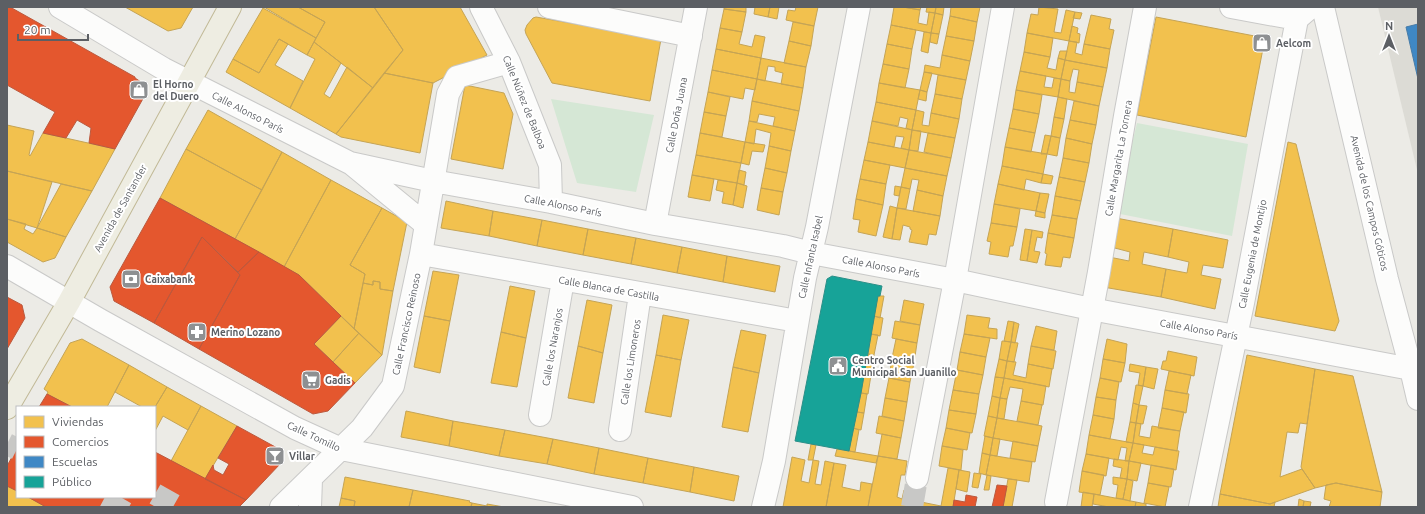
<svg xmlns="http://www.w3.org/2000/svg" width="1425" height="514" viewBox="0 0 1425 514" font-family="Ubuntu,sans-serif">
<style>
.education{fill:#dcdbd5}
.green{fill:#d5e7d5}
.homes{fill:#f2c14e;stroke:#c5a455}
.shops{fill:#e4572e;stroke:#bb593e}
.schools{fill:#3f88c5;stroke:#487ca8}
.public{fill:#17a398;stroke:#2c8f88}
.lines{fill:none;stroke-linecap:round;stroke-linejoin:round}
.street-tunnel{stroke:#c8c8c6;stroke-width:22;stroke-dasharray:22 11;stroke-linecap:butt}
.street-casing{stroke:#c9c9c8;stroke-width:24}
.highway-casing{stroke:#c1b996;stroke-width:24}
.street{stroke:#fcfcfb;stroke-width:22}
.highway{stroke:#eeede2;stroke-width:22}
.labels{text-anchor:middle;stroke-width:4;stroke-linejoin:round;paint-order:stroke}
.poi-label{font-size:10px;font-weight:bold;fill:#5c5f64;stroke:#fff;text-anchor:start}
.street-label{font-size:10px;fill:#5c5f64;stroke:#fff}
</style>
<rect width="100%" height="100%" fill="#ecebe6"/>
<path class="education" d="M1378,7h40v167z"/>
<path class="green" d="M551,99l103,16 -18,77 -59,-9z
M1137,123l111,21 -16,92 -117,-23z"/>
<path class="homes" d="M125,7h68l-12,21 -13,3z
M264,7h34l27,15 -9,16z
M298,7h76l29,43 -30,38 -59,-46 11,-20z
M374,7h86l27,48 -54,28 -49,-10 19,-23z
M724,7h22v5l-22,-3z
M755,7h15l-2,10 -14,-3z
M770,7h9l-2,12 -9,-2z
M796,7h22l-4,19 -28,-6 2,-10 7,1z
M894,7h9l17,3 -2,13 9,2 2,-13 6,1 -4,20 -40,-8z
M903,7h18l-1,3z
M927,7h9l-1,6 -9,-1z
M936,7h8l-1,8 -8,-2z
M951,7h29l-3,15 -27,-6z
M1039,7l19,2 -4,23 7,1 5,-23 9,2 -6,29 -42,-8 4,-19 7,1z
M263,8l53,30 -9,17 -28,-16 -20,34 -26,-14z
M724,9l22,3 -4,20 -22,-4z
M1075,12l7,1 -2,6 -7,-1z
M935,13l8,2 -4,19 -8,-1z
M1091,15l20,4 -2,10 5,1 -4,19 -26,-5z
M950,16l27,6 -3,19 -28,-5z
M536,17l125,22 -11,62 -98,-18 -26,-49 -1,-4 2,-5 6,-7z
M1156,17l109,21 -19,99 -109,-22z
M793,22l21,4 -3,20 -22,-5z
M891,25l25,5 -4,19 -25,-5z
M1072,26l6,2 -1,5 3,1 -1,9 -10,-2z
M720,28l22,4 -3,12 13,3 3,-12 10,2 -4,21 -45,-9z
M924,32l7,1 -3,20 -7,-2z
M931,33l8,1 -2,10 -7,-2z
M1027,33l26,5 -3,19 -26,-5z
M946,36l28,5 -4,20 -28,-6z
M279,39l9,5 -13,21 28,16 -13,27 -64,-36 7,-13 26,14z
M789,41l22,5 -5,21 -22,-4z
M1069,41l8,1 -2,11 7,2 2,-11 26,5 -3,19 -42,-8z
M314,42l27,21 -17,31 6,4 17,-31 26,21 -37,46 -46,-26 25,-49 -8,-4z
M887,44l25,5 -3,20 -26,-5z
M716,49l45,9 -4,21 -45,-9z
M1060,51h7l-2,9 -7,-2z
M1024,52l26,5 -3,11 9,2 2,-12 7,2 -4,19 -41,-8z
M942,55l28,6 -4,19 -42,-8 1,-7 15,3z
M761,58l45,9 -3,21 -22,-4 2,-11 -8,-2v-4l-7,-1 -3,15 -8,-2z
M1065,60l42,8 -4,19 -26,-5 2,-12 -6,-1 -3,12 -9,-2z
M883,64l26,5 -4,19 -26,-5z
M712,70l45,9 -2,11 -10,-2 -2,11 -35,-7z
M1020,71l26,5 -2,11 8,1 2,-10 7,1 -3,18 -42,-7z
M924,72l8,1 -5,19 -7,-2z
M384,73l49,10 -13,70 -79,-16 -5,-3z
M938,75l28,5 -4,19 -27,-5z
M757,79l46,9 -4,23 -47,-10z
M1061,79l9,2 -1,11 6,1 2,-11 26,5 -4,19 -41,-9z
M879,83l41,7 -4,20 -40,-8z
M465,85l39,8 9,21 -10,55 -52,-10z
M920,90l7,2 -1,9 -8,-2z
M1016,90l26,5 -3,19 -26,-5z
M708,92l22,5 -4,19 -22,-4z
M935,94l27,5 -3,20 -28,-6z
M1058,97l9,2 -3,20 -10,-2z
M752,101l47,10 -4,20 -22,-5 2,-9 -16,-3 -2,8 -8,-1z
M1074,101l25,5 -3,19 -26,-5z
M876,102l40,8 -4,20 -6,-2 2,-9 -8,-2 -2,9 -26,-5z
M1013,109l26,5 -4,19 -26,-5z
M208,110l74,42 -20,38 -76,-41z
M916,110l8,2 -2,13 7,1 2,-13 28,6 -4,19 -43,-8z
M704,112l22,4 -4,21 -22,-4z
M1054,117l10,2 -4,19 -9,-2z
M1070,120l26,5 -4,19 -26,-6z
M749,121l46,10 -4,20 -22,-5 2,-13 -15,-4 -2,15 -9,-2z
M872,121l40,9 -3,20 -8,-2 3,-11 -8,-1 -2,11 -26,-5z
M7,125l27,6 -5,24 1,1 13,-23 72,16 -23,42 -85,-20z
M1009,128l26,5 -4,19 -26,-5z
M912,130l9,1 -3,20 -9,-1z
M700,133l45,9 -4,21 -45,-8z
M928,133l27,5 -4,20 -27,-6z
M1045,135l6,1 -4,18h-6z
M1051,136l9,2 -3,18 -10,-2z
M1066,138l26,6 -3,19 -26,-5z
M745,142l20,3 -2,7 -11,-1 -3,14 -8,-2z
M868,142l41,8 -4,18 -41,-8z
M1288,142l8,2 43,177 -4,10 -80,-15z
M769,146l22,5 -4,22 -22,-5z
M1005,147l42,7 -4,20 -41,-8z
M186,149l76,41 -27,49 -75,-41z
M909,150l42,8 -4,18 -42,-8z
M282,152l49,28 -47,87 -49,-28z
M696,155l45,8 -4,20 -45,-8z
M1063,158l26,5 -4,19 -26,-5z
M864,160l26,5 -4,19 -26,-5z
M1002,166l41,8 -2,9 -15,-4 -2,11 -26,-6z
M765,168l22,5 -4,19 -22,-4z
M905,168l42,8 -4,20 -26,-6 2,-10 -7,-1 -2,10 -9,-2z
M739,170l7,2 -2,13 -7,-2z
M7,171l45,11 -15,46 -30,-9z
M1043,174l10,2 -2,8 -10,-1z
M692,175l22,4 -4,22 -22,-4z
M1059,177l26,5 -4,19 -26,-5z
M860,179l26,5 -3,21 -27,-6z
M331,180l51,28 -32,57 15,9 -11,55 -55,-54 -15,-8z
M718,180l19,3 -4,22 -11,-2 2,-11 -8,-2z
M737,183l10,3 -4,22 -10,-3z
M61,184l31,7 -26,46 -29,-9z
M998,184l42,9 -4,18 -42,-7z
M895,186l6,1 -2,9 -5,-1z
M901,187l9,2 -4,20 -9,-1z
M761,188l22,4 -4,23 -22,-5z
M917,190l26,6 -3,20 -27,-5z
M1040,193l9,1 -4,19 -9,-2z
M1055,196l26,5 -4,18 -25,-4z
M856,199l27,6 -7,31 -18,-4 2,-12 -7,-1z
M446,201l47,10 -4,25 -48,-8z
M994,204l26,5 -3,18 -26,-4z
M890,206l7,2 -5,31 -9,-2z
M382,208l25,14 -14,69 -13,-2v-7l-7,-1v4l-10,-2 2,-9 -15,-9z
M897,208l43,8 -4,19 -7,-1 -2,11 -18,-3 3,-12 -2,-1v-2l-7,-2 -3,15 -8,-1z
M493,211l49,9 -5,26 -48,-10z
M1036,211l9,2v5l-10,-2z
M1052,215l25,4 -3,19 -26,-5z
M1116,218l57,11 -5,28 -24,-5 -2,12 24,5 -5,28 -58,-10 6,-30 20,4 1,-9 -19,-5z
M7,219l19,5 -2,5 9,5 4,-6 29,9 -11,21 -12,4 -36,-20z
M542,220l46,9 -5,26 -46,-9z
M991,223l26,4 -4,19h-3l-2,11 -19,-3 2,-12 -4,-1z
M588,229l48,9 -5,26 -48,-9z
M1025,229l7,1 -5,31 -7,-1z
M1173,229l55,11 -5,28 -20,-3 -2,10 20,4 -6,30 -54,-12 5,-28 21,4 2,-11 -21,-5z
M1032,230l11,2 -1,6 -5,-1 -3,14 6,1 -3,11 -10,-2z
M1048,233l26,5 -4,20 -7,-1 -2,10 -16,-2 2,-11 -2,-1z
M636,238l46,9 -5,26 -46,-9z
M682,247l45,9 -4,26 -46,-9z
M727,256l53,10 -5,26 -52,-10z
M433,271l26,4 -9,46 -26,-5z
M373,281l7,1v7l13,2 -11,64 -28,-26 9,-46 10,2z
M510,286l25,5 -9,47 -25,-6z
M878,296h6l-4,22 -6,-2z
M587,300l25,5 -9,48 -25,-7z
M904,300l20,4 -4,21 -20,-4z
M663,315l26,5 -8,40 -25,-5z
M967,315l23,3 -2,10 9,1v10l-33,-5z
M341,316l18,17 -26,29 -19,-18z
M424,316l26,5 -10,52 -26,-6z
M874,316l9,2 -3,18 -9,-2z
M895,321l25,4 -3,18 -25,-5z
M1008,321l6,1 -3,20 -7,-1z
M1014,322l5,2 -4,19 -4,-1z
M1036,326l21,5 -3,19 -23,-4z
M741,330l25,5 -7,38 -26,-6z
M501,332l25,6 -9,49 -26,-4z
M359,333l23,22 -27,28 -22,-21z
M871,334l7,1 -4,20 -6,-1z
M964,334l26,4 -4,19 -26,-5z
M82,339l47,26 -22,42h-35l-25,-13 1,-2 -4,-3 26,-46z
M896,339l21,4 -3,20 -22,-5z
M1107,339l20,5 -2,19 -22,-4z
M1002,341l9,1 -4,19 -8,-2z
M1011,342l7,1 -4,19 -7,-1z
M578,346l25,7 -9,50 -26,-5z
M1031,346l25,5 -3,18 -25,-5z
M1168,351l29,6 -3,19 -33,-7 2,-8h3z
M960,352l26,5 -3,18 -26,-5z
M868,354l6,1 -3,20 -7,-1z
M656,355l25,5 -10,57 -26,-5z
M1247,355l68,14 -8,55 -7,-1 -2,10 -11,-1 -7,45 22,-8 13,19 -45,16 -50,-10z
M892,358l22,5 -4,19 -21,-4z
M999,359l8,2 -3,17 -9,-1z
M1103,359l22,4 -4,19 -21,-4z
M1007,361l9,1 -3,13 13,3 2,-14 24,5 -3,18 -45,-9z
M1130,364l16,3 -3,19 -5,-1 2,-12 -11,-2z
M129,365l38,22 -12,20h-13l-27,-15z
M733,367l26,6 -11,59 -26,-5z
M1146,367l12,2 -4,20 -11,-3z
M1315,369l38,7 29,116 -46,-9 -21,5 -13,-19 -1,-2z
M957,370l26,5 -4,19 -26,-4z
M1169,371l22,4 -4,19 -22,-4z
M864,374l7,1 -3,19 -7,-1z
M995,377l9,1 -4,20 -8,-2z
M889,378l21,4 -3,20 -22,-4z
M1004,378l42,8 -3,19 -22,-4 2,-12 -13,-2 -3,12 -7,-1z
M1100,378l19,4 -3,18 -20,-3z
M1136,385l7,1 -4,19 -6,-2z
M167,387l34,19 -13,24 -25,-14 -8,15v-24z
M953,390l26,4 -3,20 -27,-4z
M1165,390l24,4 -3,19 -24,-5z
M861,393l6,1 -3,19 -7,-1z
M992,396l8,2 -3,20 -9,-2z
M1096,397l20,3 -2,19 -21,-4z
M885,398l22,4 -3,19 -22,-5z
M1000,398l7,1 -3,20 -7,-1z
M1021,401l21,4 -4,20 -21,-4z
M1133,403l6,2 -3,18 -6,-1z
M1139,405l8,1 -4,18 -7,-1z
M201,406l36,20 -32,53 -34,-18z
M1162,408l22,4 -4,19 -22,-3z
M949,410l27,4 -4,19 -26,-5z
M406,411l47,10 -4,25 -48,-9z
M857,412l7,1 -3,17 -8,-2z
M1093,415l21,4 -4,20 -21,-4z
M879,416l25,5 -3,17 -25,-5z
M988,416l9,2 -4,20 -9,-2z
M997,418l45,8 -4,20 -45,-8z
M453,421l52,9 -6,26 -50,-10z
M1130,422l6,1 -3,20 -7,-1z
M1136,423l5,1 -2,12 11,2 2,-12 28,5 -3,20 -44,-8z
M853,428l6,2 -4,22 -6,-1z
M946,428l24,5 -3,17 -25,-4z
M505,430l48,9 -6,25 -48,-8z
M882,434l19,4 -4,21 -19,-3z
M1089,435l44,8 -4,18h-4l2,-13 -6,-1 -3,13 -32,-6z
M985,436l8,2 -3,17 -8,-2z
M993,438l7,1 -3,17 -7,-1z
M553,439l46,9 -5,26 -47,-10z
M1013,441l25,5 -3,16 -25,-4z
M1133,443l11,2 -2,8 11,2 2,-8 24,4 -3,19 -47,-9z
M811,444l5,1 -3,15h-5z
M942,446l21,4 -2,20 -22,-4z
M599,448l49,10 -5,25 -49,-9z
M837,449l41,7 -2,7 -41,-7z
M982,453l8,2 -4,20 -7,-2z
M1086,454l23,4 -3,18 -24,-5z
M990,455l42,7 -3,20 -43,-7z
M878,456l29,5 -2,14h-4l-4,22 5,2 2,-9 9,2 -3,15h-42z
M792,457l13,3 -4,21 8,2 4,-23 6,1 -4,23 6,1 4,-24 9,2 -8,44h-43z
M648,458l46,9 -4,25 -47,-9z
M1114,459l15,2 -2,18 -7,-1 2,-10 -9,-2z
M1129,461l12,2 -4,18 -10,-2z
M834,463l12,2 -4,22 18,4 1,-9 11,2 -4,23h-42z
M1151,465l23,4 -3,18 -23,-4z
M694,467l45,9 -5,25 -44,-9z
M948,468l11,2 -6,37h-43l3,-15 9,1 -1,9 20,4z
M959,470l11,2 -3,20 -11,-3z
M1082,471l22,4 -4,20 -21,-3z
M974,473l7,1 -3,14 -6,-1z
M987,475l4,1 -2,14h-5z
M345,477l68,13 -4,17h-55l1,-6 -14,-3z
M1113,477l14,2 -4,20 -7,-1 2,-13 -5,-1z
M1008,479l9,1 -5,27h-9z
M1127,479l6,2 -3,20 -7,-2z
M1148,483l21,4 -4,20 -21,-4z
M1336,483l46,9 -2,15h-51l2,-6 -7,-2 2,-14z
M7,486l10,5v6h11l18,10h-39z
M413,490l57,11 -1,1 3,1 -1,4h-62z
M1083,492l11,2 -2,13h-11z
M1094,494l42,8 -1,5h-26l-16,-3z
M1220,494l50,10 5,-2 -1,5h-56z
M341,498l14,3 -1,6h-15z
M1299,499l5,2 -1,6h-5z
M1304,501l7,1 -1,5h-7z
M1136,502l10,2v3h-11z
M472,503l15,3v-2l17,3h-33z"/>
<path class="shops" d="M7,7h3l125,70v1l6,4 4,13 -30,54 -26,-6 2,-15 -14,-8 -11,18 -23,-5 12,-21 -48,-27z
M160,198l99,54 -21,20 -36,-35 -48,86 -40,-22 -4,-14z
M202,237l38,38 -41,74 -45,-26z
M259,252l40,23 42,41 -27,28 41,39 -27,28 -15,3 -114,-65 41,-74 -2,-3z
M7,297l15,8 3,13 -18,31z
M47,394l25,13h-33z
M237,426l42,23 2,14 -35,37 -41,-21 8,-14 1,5 9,5 6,-11 -11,-6z
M17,448v43l-10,-5v-20z
M155,452l91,48 -7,7h-193l-18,-10h127z
M997,485l10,1 -4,21h-11z
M966,495l11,2 -2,10h-22l1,-7 11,2z"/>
<path class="schools" d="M1418,24v55l-12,-52z"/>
<path class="public" d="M832,276l50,10 -2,10h-2l-17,97 -12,58 -54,-10 32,-162z"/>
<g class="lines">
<path class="street-tunnel" d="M7,444l10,5
M155,494l23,13
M105,497l13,7 4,-7
M912,507l5,-29"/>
<defs>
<path id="street" d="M60,7l104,62 186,94 83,18 118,21 104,22 128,22 28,7 144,27 136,29 320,60
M481,7l28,55 41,103 1,37
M549,7l142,29
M1231,7l66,12
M1323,7l64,272 24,90 7,30
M353,165l72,59
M655,224l41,-217
M421,254l376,67
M7,266l93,54 195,108 46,21 291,58
M540,415l23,-135
M620,430l20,-136
M917,478l38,-198 48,-273
M1056,502l43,-230 26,-156 20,-109
M281,507l81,-79 31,-42 28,-132 27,-160 9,-17 52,-15
M310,507l1,-28
M763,507l11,-46 31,-183 12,-51 42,-220
M1200,507l43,-204 54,-284 14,-12"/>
<path id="highway" d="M7,408l62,-106 161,-295"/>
</defs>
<use href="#street" class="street-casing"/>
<use href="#highway" class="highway-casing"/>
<use href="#street" class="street"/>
<use href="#highway" class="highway"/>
</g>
<defs>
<symbol id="shop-square" viewBox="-11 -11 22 22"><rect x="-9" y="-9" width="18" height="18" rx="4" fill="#8e9092" stroke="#fff"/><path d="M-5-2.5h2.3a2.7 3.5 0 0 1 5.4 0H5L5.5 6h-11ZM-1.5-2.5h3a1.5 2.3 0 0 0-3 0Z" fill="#fff"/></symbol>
<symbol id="bank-square" viewBox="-11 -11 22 22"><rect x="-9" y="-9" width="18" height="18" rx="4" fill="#8e9092" stroke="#fff"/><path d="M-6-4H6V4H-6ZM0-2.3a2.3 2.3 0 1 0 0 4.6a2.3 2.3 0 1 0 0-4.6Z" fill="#fff"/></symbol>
<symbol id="pharmacy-square" viewBox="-11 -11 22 22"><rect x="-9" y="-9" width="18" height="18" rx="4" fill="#8e9092" stroke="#fff"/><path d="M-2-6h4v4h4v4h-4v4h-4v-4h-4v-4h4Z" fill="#fff"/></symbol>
<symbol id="civic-square" viewBox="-11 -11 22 22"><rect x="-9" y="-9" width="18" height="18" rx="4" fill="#8e9092" stroke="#fff"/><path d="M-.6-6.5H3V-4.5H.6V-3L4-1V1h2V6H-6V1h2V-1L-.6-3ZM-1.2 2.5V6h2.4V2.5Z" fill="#fff"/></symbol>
<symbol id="supermarket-square" viewBox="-11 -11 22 22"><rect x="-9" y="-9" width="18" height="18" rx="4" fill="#8e9092" stroke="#fff"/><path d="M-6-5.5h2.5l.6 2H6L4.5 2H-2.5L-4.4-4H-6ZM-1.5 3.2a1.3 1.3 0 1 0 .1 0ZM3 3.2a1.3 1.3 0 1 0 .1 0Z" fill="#fff"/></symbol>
<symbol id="bar-square" viewBox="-11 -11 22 22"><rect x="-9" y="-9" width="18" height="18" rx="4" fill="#8e9092" stroke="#fff"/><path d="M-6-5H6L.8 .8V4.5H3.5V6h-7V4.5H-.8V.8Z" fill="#fff"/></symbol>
</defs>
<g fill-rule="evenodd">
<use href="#shop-square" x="1251" y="32" width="22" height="22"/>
<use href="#shop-square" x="128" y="79" width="22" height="22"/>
<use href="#bank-square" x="120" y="268" width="22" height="22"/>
<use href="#pharmacy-square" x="186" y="321" width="22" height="22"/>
<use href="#civic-square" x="827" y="355" width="22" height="22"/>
<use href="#supermarket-square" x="300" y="369" width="22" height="22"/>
<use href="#bar-square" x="264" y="445" width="22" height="22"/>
</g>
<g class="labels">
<g class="poi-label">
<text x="1276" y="47">Aelcom</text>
<text x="153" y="88">El Horno<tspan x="153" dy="12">del Duero</tspan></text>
<text x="145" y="283">Caixabank</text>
<text x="211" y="336">Merino Lozano</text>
<text x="852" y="364">Centro Social<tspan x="852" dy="12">Municipal San Juanillo</tspan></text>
<text x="325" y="384">Gadis</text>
<text x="289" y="460">Villar</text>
</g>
<g class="street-label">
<text transform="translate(525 102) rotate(68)" y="4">Calle Núñez de Balboa</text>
<text transform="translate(248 112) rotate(27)" y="4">Calle Alonso París</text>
<text transform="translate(676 115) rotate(-79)" y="4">Calle Doña Juana</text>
<text transform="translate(1118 158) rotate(-80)" y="4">Calle Margarita La Tornera</text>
<text transform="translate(1370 203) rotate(77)" y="4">Avenida de los Campos Góticos</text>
<text transform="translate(563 205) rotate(11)" y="4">Calle Alonso París</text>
<text transform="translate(120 208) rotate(-61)" y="4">Avenida de Santander</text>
<text transform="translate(1252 254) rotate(-79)" y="4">Calle Eugenia de Montijo</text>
<text transform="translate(810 257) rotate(-78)" y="4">Calle Infanta Isabel</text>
<text transform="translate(881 266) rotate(11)" y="4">Calle Alonso París</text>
<text transform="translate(609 288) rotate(10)" y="4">Calle Blanca de Castilla</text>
<text transform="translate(406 324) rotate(-78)" y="4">Calle Francisco Reinoso</text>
<text transform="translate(1199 329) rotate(10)" y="4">Calle Alonso París</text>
<text transform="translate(552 347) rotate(-80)" y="4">Calle los Naranjos</text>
<text transform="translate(630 362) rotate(-81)" y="4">Calle los Limoneros</text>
<text transform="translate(314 436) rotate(25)" y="4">Calle Tomillo</text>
</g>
</g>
<rect width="1425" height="514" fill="none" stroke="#5c5f64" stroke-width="16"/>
<rect x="16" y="406" width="140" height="92" fill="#ffffff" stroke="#bebfc1"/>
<rect x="24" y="416" width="20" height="12" fill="#f2c14e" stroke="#bebfc1"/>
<text x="52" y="426" font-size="12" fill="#5c5f64">Viviendas</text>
<rect x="24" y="436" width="20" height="12" fill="#e4572e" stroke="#bebfc1"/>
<text x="52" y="446" font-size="12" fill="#5c5f64">Comercios</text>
<rect x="24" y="456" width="20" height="12" fill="#3f88c5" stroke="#bebfc1"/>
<text x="52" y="466" font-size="12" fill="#5c5f64">Escuelas</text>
<rect x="24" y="476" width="20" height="12" fill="#17a398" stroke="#bebfc1"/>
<text x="52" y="486" font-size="12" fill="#5c5f64">Público</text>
<g transform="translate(1389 36)" stroke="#ffffff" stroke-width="3" paint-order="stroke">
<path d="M0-3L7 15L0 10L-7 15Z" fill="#5c5f64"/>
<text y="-6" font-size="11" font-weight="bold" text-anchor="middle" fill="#5c5f64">N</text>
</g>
<path d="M18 34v6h70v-6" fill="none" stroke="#5c5f64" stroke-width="2"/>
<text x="24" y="34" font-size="12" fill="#5c5f64" stroke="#ffffff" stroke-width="3" paint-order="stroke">20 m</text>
</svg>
